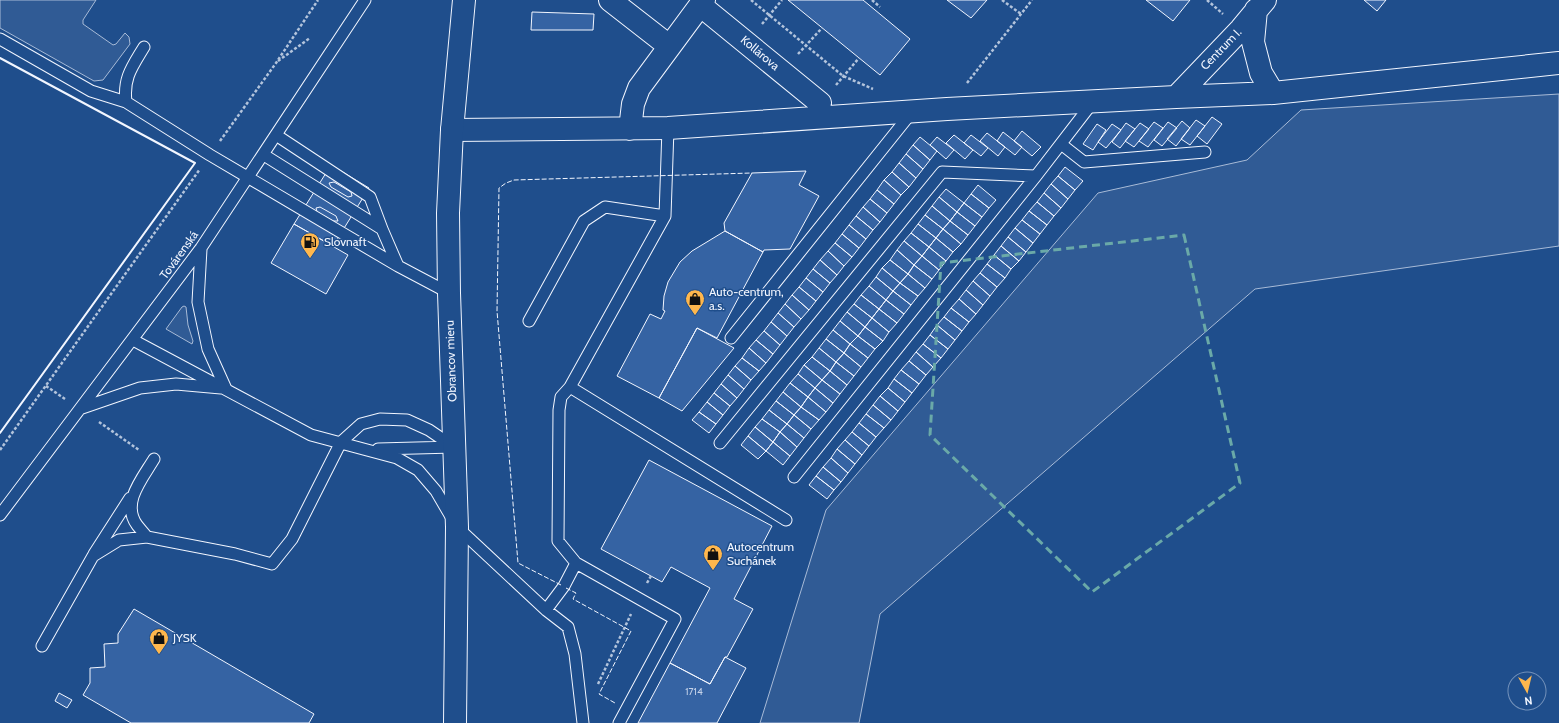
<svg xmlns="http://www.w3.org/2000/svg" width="1559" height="723" viewBox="0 0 1559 723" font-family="Cabin,sans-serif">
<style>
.green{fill:#305b95;stroke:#a8bbd7}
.building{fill:#3563a3;stroke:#f2f6ff}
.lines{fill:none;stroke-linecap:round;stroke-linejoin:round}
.service-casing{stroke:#f2f6ff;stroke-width:13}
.minor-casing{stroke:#f2f6ff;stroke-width:24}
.primary-casing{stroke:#f2f6ff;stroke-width:24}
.path{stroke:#b3c4dc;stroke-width:2.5;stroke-dasharray:3 2;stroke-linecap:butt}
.service{stroke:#1f4e8c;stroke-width:11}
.minor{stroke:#1f4e8c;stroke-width:22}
.primary{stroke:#1f4e8c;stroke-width:22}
.fence{stroke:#f2f6ff;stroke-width:1;stroke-dasharray:5 2;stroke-linecap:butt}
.wall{stroke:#f2f6ff;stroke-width:2}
.marked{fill:none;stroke:#6aa9a8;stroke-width:3;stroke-dasharray:8 5;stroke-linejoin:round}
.labels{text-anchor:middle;stroke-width:3;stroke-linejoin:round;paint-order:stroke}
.number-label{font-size:10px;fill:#c3d1e8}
.street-label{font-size:12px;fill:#f2f6ff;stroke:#1f4e8c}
.poi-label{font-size:12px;fill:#f2f6ff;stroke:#1f4e8c;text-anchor:start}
</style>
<rect width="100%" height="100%" fill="#1f4e8c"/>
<path class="green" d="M0,0h96l-13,20v4l30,21 3,-1 9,-11 4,4 1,7 -27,36 -9,1 -94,-53z
M1559,94v152l-304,43 -375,325 -21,109h-99l66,-213 272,-317 149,-33 54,-50z
M184,306l2,1 2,18 5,16 -1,3 -26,-15 16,-22z"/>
<path class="building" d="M788,0h75l47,39 -30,36z
M947,0h40l-16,18z
M1146,0h44l-17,21z
M1364,0h22l-9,11z
M532,12l62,2 -1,16h-62z
M1212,117l10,7 -15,20 -10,-8z
M1196,120l9,6 -15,19 -9,-6z
M1182,121l8,7 -14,18 -9,-7z
M1154,122l9,6 -15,19 -9,-6z
M1168,122l9,6 -15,18 -8,-6z
M1126,123l9,6 -15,19 -8,-6z
M1140,123l9,6 -15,18 -9,-6z
M1097,124l9,6 -13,20 -10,-6z
M1112,124l9,6 -15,18 -8,-6z
M1022,131l19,16 -9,9 -18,-15z
M1003,132l19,15 -7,8 -18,-14z
M987,133l18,14 -7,9 -18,-15z
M954,135l19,15 -8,9 -19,-16z
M971,135l17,13 -7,8 -17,-13z
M920,137l17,14 -7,9 -17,-15z
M937,137l17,13 -8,9 -16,-14z
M913,145l17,15 -7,9 -17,-15z
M906,154l17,15 -7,9 -17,-15z
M899,163l17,15 -7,9 -17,-15z
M331,165l38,23 -36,58 -39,-22z
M1065,167l18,14 -8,9 -17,-14z
M806,171l-7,14 20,11 -29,53 -26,1 -1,2 -38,-21 -1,-8 28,-50z
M892,172l17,15 -8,8 -17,-15z
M1058,176l17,14 -7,9 -17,-15z
M884,180l17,15 -7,9 -17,-14z
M334,182l17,10 1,4 -4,1 -17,-10 -2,-4z
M1051,184l17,15 -7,9 -17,-15z
M978,185l18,15 -7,8 -18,-14z
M946,189l18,14 -7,9 -18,-15z
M877,190l17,14 -7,9 -17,-14z
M1044,193l17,15 -7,8 -17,-14z
M971,194l18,14 -7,9 -18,-14z
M939,197l18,15 -7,9 -18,-15z
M870,199l17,14 -7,9 -17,-15z
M1037,202l17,14 -7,9 -18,-14z
M964,203l18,14 -7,9 -18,-14z
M932,206l18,15 -7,8 -18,-14z
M320,207l16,9 2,5h-5l-16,-9 -1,-4z
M863,207l17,15 -7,8 -17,-14z
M1029,211l18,14 -7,9 -18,-14z
M957,212l18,14 -7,9 -18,-14z
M925,215l18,14 -7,9 -18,-14z
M856,216l17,14 -7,9 -17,-14z
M1022,220l18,14 -7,9 -18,-15z
M950,221l18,14 -7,9 -18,-15z
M294,224l54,31 -22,39 -55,-31z
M918,224l18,14 -7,9 -18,-14z
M849,225l17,14 -7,9 -17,-14z
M1015,228l18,15 -7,9 -18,-15z
M943,229l18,15 -8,8 -17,-14z
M725,231l38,21 -46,86 -20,-10 -38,70 -42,-22 33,-62 11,5 4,-8 -2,-1 1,-14 4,-14 12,-20 12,-11z
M911,233l18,14 -7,9 -18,-15z
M842,234l17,14 -7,9 -17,-14z
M1008,237l18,15 -7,9 -18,-15z
M936,238l17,14 -7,9 -17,-14z
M904,241l18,15 -8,9 -17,-15z
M835,243l17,14 -8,9 -16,-15z
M1001,246l18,15 -8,8 -17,-14z
M929,247l17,14 -7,9 -17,-14z
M897,250l17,15 -6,9 -18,-14z
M828,251l16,15 -7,9 -17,-15z
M994,255l17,14 -6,9 -18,-14z
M922,256l17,14 -7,9 -18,-14z
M820,260l17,15 -7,8 -17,-14z
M890,260l18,14 -8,9 -18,-15z
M987,264l18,14 -8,9 -17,-14z
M914,265l18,14 -7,9 -17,-14z
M882,268l18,15 -7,8 -17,-14z
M813,269l17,14 -7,9 -17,-14z
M980,273l17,14 -7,9 -17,-15z
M908,274l17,14 -7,8 -18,-13z
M876,277l17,14 -7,9 -17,-14z
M806,278l17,14 -7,9 -17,-14z
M973,281l17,15 -7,9 -17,-15z
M900,283l18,13 -7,9 -18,-14z
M869,286l17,14 -7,9 -18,-14z
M799,287l17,14 -7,9 -17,-15z
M966,290l17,15 -7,9 -17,-15z
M893,291l18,14 -7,9 -18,-14z
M792,295l17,15 -8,9 -16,-15z
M861,295l18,14 -7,9 -18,-14z
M959,299l17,15 -7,8 -18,-14z
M886,300l18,14 -7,9 -18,-14z
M785,304l16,15 -7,8 -16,-14z
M854,304l18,14 -7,9 -18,-15z
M951,308l18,14 -7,9 -18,-14z
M879,309l18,14 -8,9 -17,-14z
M847,312l18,15 -7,9 -18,-15z
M778,313l16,14 -7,9 -16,-14z
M944,317l18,14 -7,9 -18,-15z
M872,318l17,14 -6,9 -18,-14z
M840,321l18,15 -8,8 -17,-14z
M771,322l16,14 -7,9 -16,-14z
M937,325l18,15 -7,9 -18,-14z
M865,327l18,14 -8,8 -17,-13z
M697,328l37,20 -52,63 -23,-13z
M833,330l17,14 -6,9 -18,-14z
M764,331l16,14 -7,9 -17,-14z
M930,335l18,14 -7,9 -18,-14z
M858,336l17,13 -7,9 -18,-14z
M826,339l18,14 -8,9 -17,-14z
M756,340l17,14 -7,9 -17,-15z
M850,344l18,14 -7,9 -17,-14z
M923,344l18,14 -8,9 -17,-15z
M749,348l17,15 -7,8 -17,-13z
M819,348l17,14 -6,9 -18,-14z
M916,352l17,15 -7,8 -17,-14z
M844,353l17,14 -7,9 -18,-14z
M812,357l18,14 -8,9 -18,-15z
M742,358l17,13 -8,9 -16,-14z
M909,361l17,14 -7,9 -18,-14z
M836,362l18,14 -7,9 -17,-14z
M804,365l18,15 -7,8 -17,-14z
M735,366l16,14 -7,9 -16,-14z
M901,370l18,14 -7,9 -18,-14z
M830,371l17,14 -7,9 -18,-14z
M798,374l17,14 -7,9 -18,-14z
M728,375l16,14 -7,9 -16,-14z
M894,379l18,14 -7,9 -17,-14z
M822,380l18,14 -7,9 -18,-15z
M790,383l18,14 -7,10 -18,-15z
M721,384l16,14 -7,8 -16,-13z
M815,388l18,15 -7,9 -18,-15z
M888,388l17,14 -7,9 -18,-15z
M783,392l18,15 -7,8 -18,-14z
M714,393l16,13 -7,9 -16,-13z
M880,396l18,15 -7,9 -18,-15z
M808,397l18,15 -7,8 -18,-13z
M776,401l18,14 -7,9 -18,-14z
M707,402l16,13 -7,9 -17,-12z
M873,405l18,15 -7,8 -18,-14z
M801,407l18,13 -8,9 -17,-14z
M769,410l18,14 -7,8 -18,-13z
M699,412l17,12 -7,9 -17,-13z
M866,414l18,14 -8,9 -17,-14z
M794,415l17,14 -7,9 -17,-14z
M762,419l18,13 -7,10 -18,-15z
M859,423l17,14 -7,9 -17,-14z
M787,424l17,14 -7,9 -17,-15z
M755,427l18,15 -7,9 -18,-15z
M780,432l17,15 -7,9 -17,-14z
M852,432l17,14 -7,9 -17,-15z
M748,436l18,15 -8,8 -17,-14z
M845,440l17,15 -7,9 -18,-15z
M773,442l17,14 -7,9 -17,-14z
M837,449l18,15 -7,9 -17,-15z
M831,458l17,15 -7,9 -18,-15z
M649,460l123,66 -38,73 19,10 -26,48h-2l-15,27 -40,-21 40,-75 -39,-21 -9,15 -61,-33z
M823,467l18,15 -7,8 -18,-14z
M816,476l18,14 -7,9 -18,-14z
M134,609l180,105 -5,9h-178l-48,-28 7,-12v-15l15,-1 -1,-23 14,-1v-9z
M725,657l21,11 -29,55h-79l32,-60 40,21z
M59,693l13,7 -5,8 -12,-7z"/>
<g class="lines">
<defs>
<path id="service" d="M0,39l91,52 35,11 84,53 188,111 51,27
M126,102c-3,-24 6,-35 18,-55
M276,135l94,62 12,32
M1061,144l23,18 121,-10
M264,155l118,74 16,37
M201,249l-3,53 10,47 18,40
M529,321l55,-100 21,-14 60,9
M731,338l181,-226
M133,340l178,95 86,23 21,12 18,21 21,36 89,83 22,17 7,27 8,69
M570,387l95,-171 3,-88
M82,408l58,-20 36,-4 45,4
M720,443l222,-271 94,4
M378,449l76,-2
M794,477l242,-301 57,-74
M0,515l201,-267 164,-248
M147,537c-3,-4 -7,-8 -10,-12 -16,-22 5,-46 17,-66
M94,554l36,-56
M576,563l99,56 -56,104
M546,610l18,-24 12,-23 -18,-22 1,-131 2,-13 9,-10 216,133
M42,646l51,-90 26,-16 28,-3 88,17 37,10 20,-25 49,-97 20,-18 19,-5 27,1 22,10 25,17"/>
<path id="minor" d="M610,0l59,46
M700,5l120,98
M1256,10l-3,32 8,31 12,20
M1176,97l65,-68 24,-29
M630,129l3,-25 6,-16 65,-88
M452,130l216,-2 279,-19 229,-12 97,-4 286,-30"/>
<path id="primary" d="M455,723l2,-196 -8,-234 -1,-80 4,-83 12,-130"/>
</defs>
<use href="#service" class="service-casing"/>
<use href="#minor" class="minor-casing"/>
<use href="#primary" class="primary-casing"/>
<path class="path" d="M751,0l92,76 30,13
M872,0l8,7
M1002,0l19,14
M1207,0l16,14
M762,24l20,-24
M798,54l24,-26
M278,61l32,-23
M967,83l65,-83
M836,85l23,-27
M220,141l56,-78 42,-63
M46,386l19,13
M99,422l40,28
M0,450l200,-281
M647,583l4,-7
M598,684l33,-70"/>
<use href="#service" class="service"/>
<use href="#minor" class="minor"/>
<use href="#primary" class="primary"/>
<path class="fence" d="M561,585l-43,-22 -21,-252 2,-123 7,-5 8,-3 238,-7
M566,588l10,5 -3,6 58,32 -32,63 16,9"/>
<path class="wall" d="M0,58l195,105 -195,270"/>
</g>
<path class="marked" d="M1184,235l56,248 -148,109 -162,-157 11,-172z"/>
<defs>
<symbol id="fuel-pin" viewBox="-11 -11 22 30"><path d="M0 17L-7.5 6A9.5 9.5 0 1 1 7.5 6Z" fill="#ffb74d" stroke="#1f4e8c"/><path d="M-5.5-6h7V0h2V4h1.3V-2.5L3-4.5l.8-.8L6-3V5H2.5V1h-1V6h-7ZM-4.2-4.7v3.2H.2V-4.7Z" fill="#111"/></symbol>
<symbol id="shop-pin" viewBox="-11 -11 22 30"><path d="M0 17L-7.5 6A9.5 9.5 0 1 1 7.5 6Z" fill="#ffb74d" stroke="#1f4e8c"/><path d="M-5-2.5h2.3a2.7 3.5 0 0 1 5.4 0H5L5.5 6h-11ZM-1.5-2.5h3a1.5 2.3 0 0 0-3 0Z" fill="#111"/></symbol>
</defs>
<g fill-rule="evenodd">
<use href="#fuel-pin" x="299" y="231" width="22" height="30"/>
<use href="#shop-pin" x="684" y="288" width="22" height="30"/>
<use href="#shop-pin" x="702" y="543" width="22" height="30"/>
<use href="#shop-pin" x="148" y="627" width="22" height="30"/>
</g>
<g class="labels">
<g class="number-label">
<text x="694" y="695">1714</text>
</g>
<g class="street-label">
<text transform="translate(1221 49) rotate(-46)" y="4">Centrum I.</text>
<text transform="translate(760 53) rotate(40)" y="4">Kollárova</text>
<text transform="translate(179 255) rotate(-54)" y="4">Továrenská</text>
<text transform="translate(451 361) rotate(-92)" y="4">Obrancov mieru</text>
</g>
<g class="poi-label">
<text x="324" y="246">Slovnaft</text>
<text x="709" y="296">Auto-centrum,<tspan x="709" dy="14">a.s.</tspan></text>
<text x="727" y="551">Autocentrum<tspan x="727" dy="14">Suchánek</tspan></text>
<text x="173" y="642">JYSK</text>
</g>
</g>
<g transform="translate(1527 691) rotate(172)"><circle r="19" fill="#1f4e8c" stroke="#7391ba"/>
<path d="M0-3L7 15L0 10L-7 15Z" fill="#ffb74d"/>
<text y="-6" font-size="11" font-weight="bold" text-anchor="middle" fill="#f2f6ff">N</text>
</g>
</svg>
